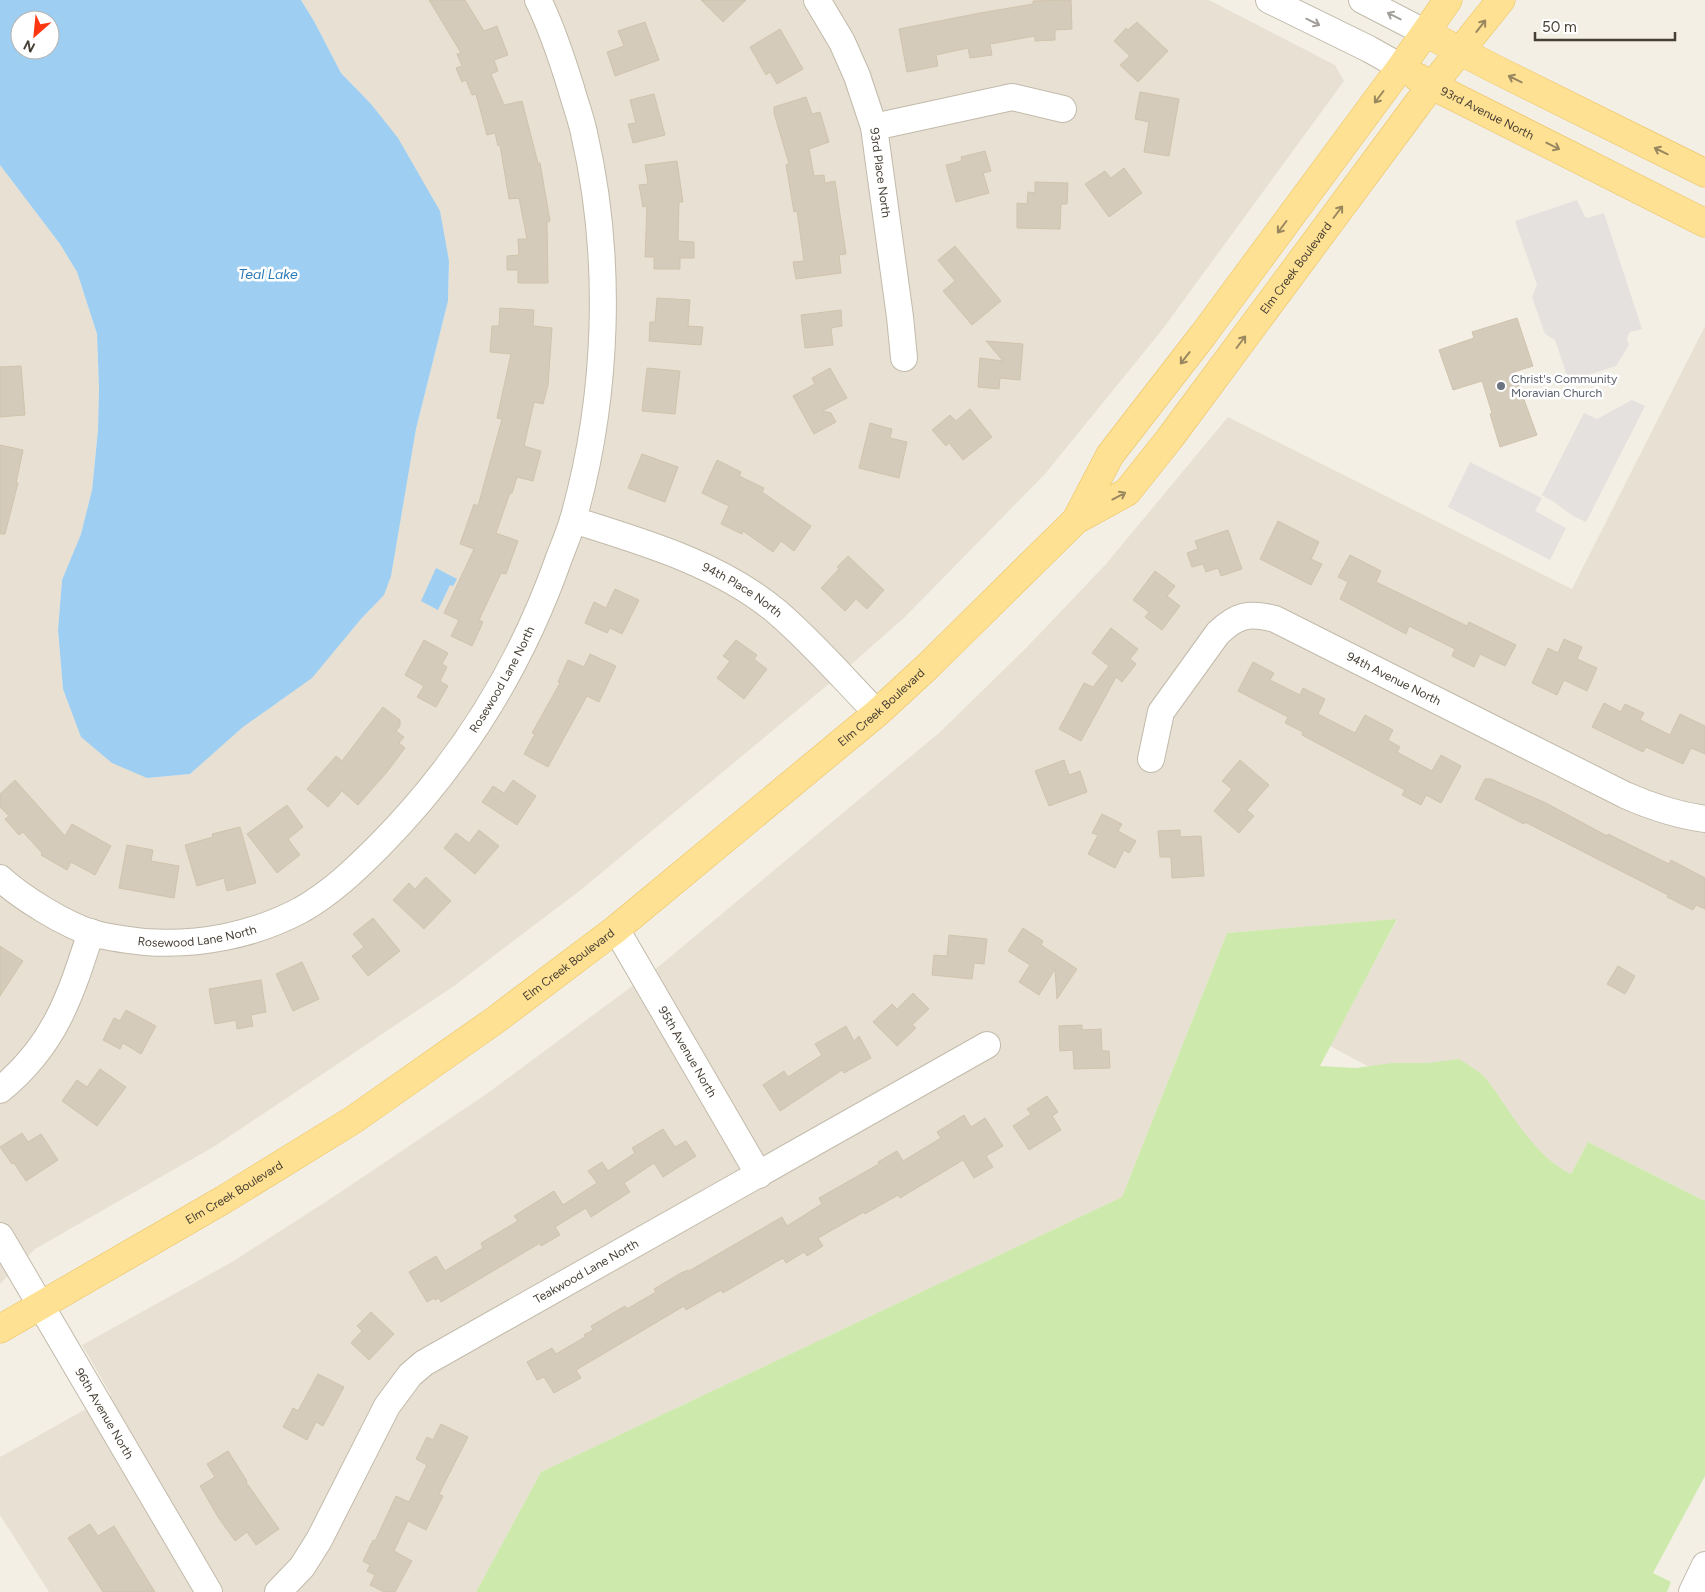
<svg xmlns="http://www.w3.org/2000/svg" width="1705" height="1592" viewBox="0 0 1705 1592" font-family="Figtree,sans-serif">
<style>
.residential{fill:#e8e1d3}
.green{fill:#cdeaac}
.parking{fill:#e4e1de}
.water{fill:#9ecff3;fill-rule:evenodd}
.building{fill:#d5cbba;stroke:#d1c3ad}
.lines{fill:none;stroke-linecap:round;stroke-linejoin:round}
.minor-casing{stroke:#c2baaa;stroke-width:28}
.major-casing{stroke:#e9c15e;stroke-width:29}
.minor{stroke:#fff;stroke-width:26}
.major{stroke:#ffe193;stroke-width:28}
.oneway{stroke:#a29f9a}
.oneway2{stroke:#99885f}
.worship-dot{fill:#6b7280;stroke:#fff;stroke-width:2}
.labels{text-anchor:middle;stroke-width:5;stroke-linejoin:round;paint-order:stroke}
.street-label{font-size:12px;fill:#463f34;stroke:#fff}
.worship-label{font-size:12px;fill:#5b616d;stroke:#fff;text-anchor:start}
.water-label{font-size:14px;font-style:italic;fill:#2979b7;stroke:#fff}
</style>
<rect width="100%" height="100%" fill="#f3efe5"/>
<path class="residential" d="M301,0h908l126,65 9,16 -182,249 -117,144 -140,143 -75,66 -248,206 -128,97 -239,160 -180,103 -35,35v-1119l60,79 17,28 20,62 2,55 -1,41 -6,60 -11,44 -19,46 -4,50 5,59 84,89 43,-4 171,-155 23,-24 19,-94 13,-72 32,-128 1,-40 -78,-157 -30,-31 -27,-52z
M1705,326v875l-117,-59 -17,32 -241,-128 67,-126 -170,13 -105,264 -581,275 -65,120h-427l-49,-77v-58l111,-62 -29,-50 150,-83 98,-63 155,-104 173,-128 282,-235 86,-84 80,-84 122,-147 344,172z"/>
<path class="green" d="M1397,919l-77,147 36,2 36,-5h36l31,-4c9,6 21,12 28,21 25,32 46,76 84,94l17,-32 117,59v275l-52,97 18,9 -4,10h-1191l65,-120 581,-275 105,-264z"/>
<path class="parking" d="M1577,200l8,17 3,1 16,-5 38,116 -12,3 -2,3 -1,4 2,6 -13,21 -47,15 -14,-41 -10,-6 -13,-37 5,-12 -22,-64z
M1632,400l13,6 -59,116 -13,-6 -19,-14 -12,-7 42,-82 13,6z
M1470,462l72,36 -7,13 31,17 -16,32 -102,-53z"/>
<path class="water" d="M0,0h301l13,21 27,52 30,31 27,34 42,73 9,50 -1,40 -32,128 -25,147 -7,19 -23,24 -49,59 -69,49 -53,47 -43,4 -35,-15 -31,-26 -18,-48 -5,-59 4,-50 19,-46 11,-44 6,-60 1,-41 -2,-55 -20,-62 -17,-28 -60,-79zM20,20h30v30h-30z
M436,568l21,11 -4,7 -3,-1 -12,25 -17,-9z"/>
<path class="building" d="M429,0h36l19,31 13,-5 11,29 -14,5 4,11 -7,3 13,31 18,-4 16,62h2l10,58 -3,1 1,61h-30v-13h-11v-14l12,-1 -1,-16h9l-8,-41 -10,1 -9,-54 -2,1 -3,-13 -8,2 -11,-41 -4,1 -6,-15 -4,2 -6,-14 6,-2 -5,-12 4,-1z
M701,0h45l-23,22z
M1071,0l1,29 -17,1v10l-20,1v-5l-45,8 2,11 -22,3 -2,-10 -32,7 2,11 -31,6 -8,-43 81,-16 53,-9v-3z
M645,22l14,38 -44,16 -8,-24 17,-6 -6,-15z
M1137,22l31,29 -30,31 -18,-17 10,-9 -16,-15 12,-13 2,2z
M780,29l23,40 -26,15 -7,-12 -4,3 -16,-28z
M1140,92l39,7 -10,57 -25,-4 5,-30 -14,-3z
M654,94l11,41 -32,8 -5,-19 8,-1 -6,-23z
M806,97l6,17 8,-2 9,30 -20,7 5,27 10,-1 1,8 10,-2 11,73 -7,1 2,18 -45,6 -3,-17 11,-1 -7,-50 -3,1 -8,-47 3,-1 -15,-51v-6z
M985,151l6,20 -8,2 6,20 -33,9 -10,-37 16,-4 -1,-4z
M677,161l6,41h-4l-1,39 16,1v16h-14v11h-26v-12h-9l2,-51 -4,1 -4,-22 9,-1 -3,-19z
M1124,168l18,25 -33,24 -24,-33 20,-13 6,7z
M1035,182l33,1 -1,21h-6l-1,25 -43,-1v-25l10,1 1,-12 7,1z
M955,246l46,55 -29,24 -29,-34 12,-10 -17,-21z
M657,298l33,2 -2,26 15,1 -2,18 -52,-4 1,-19h5z
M500,308l34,2 -1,16 19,2 -4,57 -5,19 -9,-2 -10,44 17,5 -8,30 -16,-4 -5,16h-2l-14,40 22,8 -12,33 -5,-1 -22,47 4,2 -11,24 -21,-10 8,-16 -15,-7 30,-64 -14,-5 14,-40 4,2 24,-87 -5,-1 14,-64 -21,-2 2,-26h7z
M841,310l1,16 -11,2 2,17 -28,3 -4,-33z
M1517,318l16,48 -19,6 23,63 -37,12 -10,-33 2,-1 -10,-32 -29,9 -14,-40 35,-12 -2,-6z
M986,341l37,3 -3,36 -20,-2 -1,11 -21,-2 2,-29 23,3z
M21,366l4,49 -25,2v-50z
M647,368l33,3 -5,43 -33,-3z
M830,368l17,30 -25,13 9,2 5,9 -22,12 -21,-38 22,-12 -3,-6z
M970,409l22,28 -29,23 -14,-17 -3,3 -14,-16 18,-15 6,6z
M870,423l22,6 -2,9 17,4 -8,36 -40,-10z
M0,445l23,5 -7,33h2l-13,51h-5z
M642,454l36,13 -13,35 -37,-14z
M717,460l24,12 -2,4 25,12 -2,4 49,34 -17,25 -13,-10 -8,11 -30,-21 -1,3 -21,-10 8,-18 -27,-13z
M1278,521l41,21 -8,17 11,5 -11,21 -51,-26z
M1228,530l14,39 -21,7 -3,-8 -12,4 -3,-8 -11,3 -5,-14 11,-4 -3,-8z
M1350,555l31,16 -5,11 91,44 2,-4 47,23 -11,21 -25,-12 -6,13 -22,-11 3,-7 -46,-23 -3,8 -66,-35 8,-17 -10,-5z
M848,556l36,34 -17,19 -11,-10 -11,12 -24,-23 18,-19 -2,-2z
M1155,571l20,15 -8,10 13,10 -18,24 -17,-13 4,-5 -16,-12z
M615,589l24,11 -17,34 -12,-6 -3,5 -22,-10 9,-21 12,6z
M1111,628l27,21 -8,10 6,5 -14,18 -6,-5 -35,64 -22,-12 25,-46 9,4 16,-21 -17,-13z
M1564,639l18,8 -5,12 20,9 -10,23 -23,-11 -7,15 -25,-12 16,-35 10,5z
M424,640l24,13 -6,11 5,3 -7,14 8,5 -12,21 -19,-10 7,-11 -19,-11z
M736,640l21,15 -3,4 13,10 -23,30 -27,-21 13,-17 -7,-5z
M590,654l26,12 -17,36 -12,-6 -39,71 -24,-13 11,-20 -3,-1 28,-50 -2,-1 10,-22 16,7z
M1253,662l21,11 -4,7 30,15 3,-7 22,11 -7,15 37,19 10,-18 28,15 -5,10 12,7 -3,5 35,19 9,-16 20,11 -20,37 -15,-8 -5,10 -19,-10 3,-5 -103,-55 1,-3 -18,-9 3,-6 -50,-26z
M1604,703l17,9 4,-8 19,9 -4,7 30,15 10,-21 25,12v28l-14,-6 -8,16 -37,-17 -3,5 -51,-25z
M383,707l17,13v6l-4,5 8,6 -5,6 6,5 -18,24 -29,33 -16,-14 -14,16 -21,-18 29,-33 6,5z
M1064,760l5,15 11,-4 7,21 -38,14 -14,-35z
M1240,760l29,25 -22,25 7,6 -15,17 -25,-22 18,-22 -10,-8z
M1485,779h6l55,24 61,33 1,-2 61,30 2,-4 34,18v31l-9,-4 -3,5 -26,-13 1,-2 -143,-73 -1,2 -49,-25z
M15,780l50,56 7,-12 39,22 -16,29 -24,-13 -4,8 -26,-15 1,-2 -19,-21 -4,3 -14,-16 4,-3 -9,-9v-13z
M513,780l23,16 -19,29 -35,-23 11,-16 11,7z
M287,805l16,22 -15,12 12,16 -23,18 -30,-39z
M1102,814l20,10 -4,7 18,10 -7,12 -5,-3 -9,18 -27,-14 10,-19 -6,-2z
M240,827l16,56 -29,8 -3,-13 -27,8 -12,-41 28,-8 -1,-3z
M479,830l20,16 -24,28 -31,-26 12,-15 13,10z
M1180,830v7l21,-1 3,40 -32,2 -1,-21h-11l-2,-26z
M127,845l26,5 -2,11 28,5 -5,32 -55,-10z
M426,877l25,24 -27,28 -31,-29 16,-17 6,6z
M373,918l27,33 -32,25 -16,-20 12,-9 -11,-13z
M1023,928l20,13 -2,4 36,24 -20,30 -2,-30 -16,26 -20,-13 11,-17 -22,-14z
M949,935l38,4 -3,25 -10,-1 -2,16 -40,-4 2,-20 13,1z
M0,946l23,15 -23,35z
M302,962l17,37 -26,12 -17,-37z
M1618,966l17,10 -10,18 -18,-10z
M261,980l5,32 -15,3 2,11 -16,3 -1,-9 -21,4 -6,-35z
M913,993l16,16 -17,16 4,3 -19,18 -24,-24 19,-18 5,5z
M126,1010l30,16 -15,28 -18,-11 -3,6 -17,-9 11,-22 6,3z
M1082,1025v5l19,-1 1,22h7l1,17 -36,1 -1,-19 -13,1 -1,-25z
M846,1026l8,15 5,-5 12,22 -27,15 -2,-3 -62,41 -17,-26 21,-14 4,6 34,-22 -7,-11z
M100,1069l26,18 -29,39 -35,-25 15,-21 10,7z
M1047,1096l11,16 -6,4 9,14 -32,20 -16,-24 18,-12 -4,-5z
M964,1115l7,12 14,-9 18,28 -17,10 7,11 -19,11 -11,-18 -63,38 -2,-3 -33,19 -1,-2 -46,26 5,8 -16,10 -3,-4 -18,11 -3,-5 -60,35 -2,-3 -35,20 -2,-4 -108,64 5,8 -27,15 -10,-16 -7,3 -10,-18 25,-14 4,6 29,-17 -1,-2 9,-5 -2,-4 34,-20 2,3 29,-17 -2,-3 27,-16 7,-3 1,1 93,-54 5,9 35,-22 -3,-6 60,-34 -1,-2 19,-11 6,10 38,-23 -4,-6z
M663,1129l12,18 11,-6 10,15 -33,21 -9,-14 -30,20 6,9 -39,25 -5,-9 -31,19 5,8 -19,11 -1,-3 -99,59 -2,-4 -4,2 -1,-2 -7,4 -18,-30 27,-16 9,15 38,-23 -2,-5 37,-22 -4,-5 40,-25 9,14 34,-22 -9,-12 14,-9 6,9 27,-18 -3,-5z
M22,1133l6,9 13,-8 17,26 -32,21 -12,-18 -2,1 -12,-17z
M371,1312l23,22 -25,26 -18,-17 11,-12 -5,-5z
M318,1374l26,13 -21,39 -7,-4 -9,18 -24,-13 10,-19 5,3z
M441,1424l27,13 -29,57 4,2 -17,34 -18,-9 -14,30 18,10 -17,31h-11l-14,-7 5,-10 -8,-4 3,-6 -7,-4 10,-21 2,1 21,-45 13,6 18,-37 -11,-6 11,-22 6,3z
M228,1451l19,30 -1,1 33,47 -23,16 -9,-13 -12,9 -17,-24 -18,-31 15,-9 -8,-13z
M90,1524l8,12 16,-10 41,66h-52l-35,-54z"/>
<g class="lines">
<defs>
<g id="minor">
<path id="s1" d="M817,0l25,42 15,34 17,51 26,190 4,41"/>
<path d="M1269,0l100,49 32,18"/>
<path d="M1362,0l64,33"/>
<path d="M874,127l138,-30 51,12"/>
<path id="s2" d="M573,520c70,22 147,44 204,92 36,31 67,67 100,101"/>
<path id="s3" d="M1151,759l10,-47 57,-79c19,-18 31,-21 57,-14l350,176c27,12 51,20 80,24"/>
<path id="s4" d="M0,878c22,20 64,46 92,55 17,5 36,7 53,9 54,4 109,-7 156,-32 30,-17 54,-40 78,-64 81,-82 142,-180 180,-288 5,-13 10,-25 14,-38 35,-123 40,-262 11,-387 -3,-15 -9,-30 -13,-45 -9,-29 -19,-60 -33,-88"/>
<path id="s5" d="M616,929l143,246"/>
<path d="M0,1090c55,-45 70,-93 91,-158"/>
<path id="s6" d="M0,1236l209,356"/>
<path id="s7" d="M278,1592l24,-25 17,-27 68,-134 23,-31 14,-12 563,-318"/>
<path d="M1692,1592l13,-27"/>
</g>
<g id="major">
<path d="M1426,33l69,36 210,104"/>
<path id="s8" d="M1417,77l16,9 272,137"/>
<path d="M1076,520l34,-65 93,-120 198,-268 47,-67"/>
<path id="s9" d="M0,1329l223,-129 130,-80 141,-99 122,-92 261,-216 51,-47 148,-146 51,-28 43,-54 249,-336 82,-102"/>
</g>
</defs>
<use href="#minor" class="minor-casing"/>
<use href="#major" class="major-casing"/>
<use href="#minor" class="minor"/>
<use href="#major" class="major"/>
</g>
<defs><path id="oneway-shaft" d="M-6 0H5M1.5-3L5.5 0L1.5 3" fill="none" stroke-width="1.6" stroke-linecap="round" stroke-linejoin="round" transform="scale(1.25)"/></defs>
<g class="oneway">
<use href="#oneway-shaft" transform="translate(1394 16) rotate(-153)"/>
<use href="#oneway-shaft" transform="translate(1313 22) rotate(26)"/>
</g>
<g class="oneway2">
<use href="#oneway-shaft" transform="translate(1481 26) rotate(-52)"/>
<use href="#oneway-shaft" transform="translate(1515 79) rotate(-154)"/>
<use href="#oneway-shaft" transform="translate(1379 97) rotate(127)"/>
<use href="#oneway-shaft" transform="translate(1553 146) rotate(27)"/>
<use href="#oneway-shaft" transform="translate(1661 151) rotate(-154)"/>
<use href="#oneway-shaft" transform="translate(1338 212) rotate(-53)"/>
<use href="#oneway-shaft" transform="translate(1282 227) rotate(127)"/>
<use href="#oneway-shaft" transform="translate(1241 342) rotate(-53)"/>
<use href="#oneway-shaft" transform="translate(1185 358) rotate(128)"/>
<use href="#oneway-shaft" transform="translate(1119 496) rotate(-28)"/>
</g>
<circle class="worship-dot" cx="1501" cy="386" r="5"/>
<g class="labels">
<g class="street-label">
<text dy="4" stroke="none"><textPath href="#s8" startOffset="79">93rd Avenue North</textPath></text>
<text dy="4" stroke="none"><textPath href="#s1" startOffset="186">93rd Place North</textPath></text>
<text dy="4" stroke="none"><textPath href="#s9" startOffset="1690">Elm Creek Boulevard</textPath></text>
<text dy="4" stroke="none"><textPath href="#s2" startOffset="184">94th Place North</textPath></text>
<text dy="4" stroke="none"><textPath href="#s4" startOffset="632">Rosewood Lane North</textPath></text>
<text dy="4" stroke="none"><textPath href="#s3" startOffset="341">94th Avenue North</textPath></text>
<text dy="4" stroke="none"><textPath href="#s9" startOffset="1081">Elm Creek Boulevard</textPath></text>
<text dy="4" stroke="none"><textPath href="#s4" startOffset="214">Rosewood Lane North</textPath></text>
<text dy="4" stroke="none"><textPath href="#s9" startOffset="676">Elm Creek Boulevard</textPath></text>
<text dy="4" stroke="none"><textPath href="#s5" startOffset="142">95th Avenue North</textPath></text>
<text dy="4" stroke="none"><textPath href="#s9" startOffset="271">Elm Creek Boulevard</textPath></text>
<text dy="4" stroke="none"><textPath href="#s7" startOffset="460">Teakwood Lane North</textPath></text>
<text dy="4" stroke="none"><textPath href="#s6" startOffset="206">96th Avenue North</textPath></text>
</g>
<g class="worship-label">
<text x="1511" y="383">Christ's Community<tspan x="1511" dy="14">Moravian Church</tspan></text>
</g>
<g class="water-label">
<text x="268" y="279">Teal Lake</text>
</g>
</g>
<g transform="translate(35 35) rotate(207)"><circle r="24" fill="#ffffff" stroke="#b5b2ae"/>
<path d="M0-4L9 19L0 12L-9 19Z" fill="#ff3711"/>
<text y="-8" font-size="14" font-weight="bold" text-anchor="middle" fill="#463f34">N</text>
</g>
<path d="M1535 32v8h140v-8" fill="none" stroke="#463f34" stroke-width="2.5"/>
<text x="1542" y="32" font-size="15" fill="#463f34" stroke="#ffffff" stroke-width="4" paint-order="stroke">50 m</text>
</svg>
